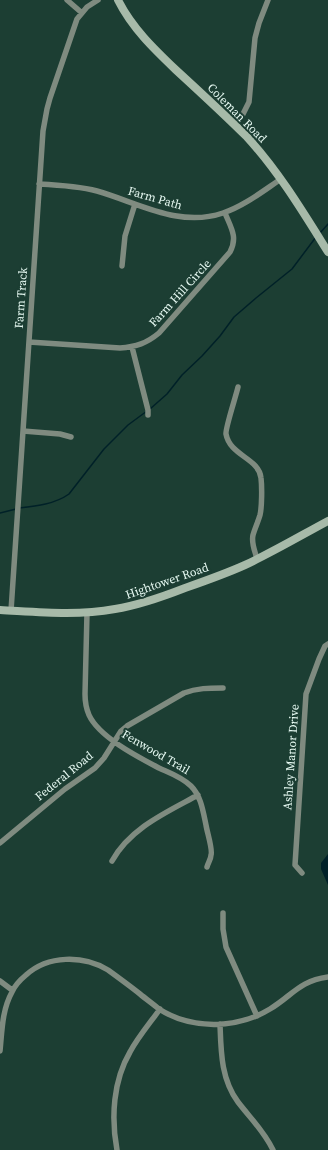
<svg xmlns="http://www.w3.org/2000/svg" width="328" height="1150" viewBox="0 0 328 1150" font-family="'Source Serif 4',serif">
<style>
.water{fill:#002128}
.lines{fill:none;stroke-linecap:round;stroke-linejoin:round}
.stream{stroke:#002128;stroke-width:1.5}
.street{stroke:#7f8b80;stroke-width:5.5}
.secondary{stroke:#a7baa9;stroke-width:8}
.labels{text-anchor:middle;stroke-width:4;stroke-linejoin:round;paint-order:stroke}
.street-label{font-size:12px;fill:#e6f9f2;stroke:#1c3e33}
</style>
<rect width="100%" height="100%" fill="#1c3e33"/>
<path class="water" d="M328,854v31l-7,-16v-6z"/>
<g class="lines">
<path class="stream" d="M320,233l8,-9
M150,409l17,-15 15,-19 20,-19 18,-20 14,-19 22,-19 36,-29 24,-32
M19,508c18,-2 36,-4 50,-14l35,-45 24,-24 19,-14
M0,513l16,-4"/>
<path class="street" d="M67,0l15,13
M233,124l10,-10 6,-12 6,-64 4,-15 9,-23
M39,184c20,1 39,2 58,7 42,12 82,37 126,22 21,-7 40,-22 58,-34
M122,266l3,-30 10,-32
M29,342l91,6c16,-1 27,-5 39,-15l71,-81c8,-15 1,-24 -5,-39
M132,347l16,63v5
M238,387c-2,9 -13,42 -12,47 4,22 33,24 35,44 1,8 1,29 -1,37 -2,7 -5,13 -7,20 -2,8 2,16 4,24
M23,431l37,3 11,3
M11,611l32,-480 4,-22 3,-11 27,-79 10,-12 11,-7
M87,613l-2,81c0,7 1,14 4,21 10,22 49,42 70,53 11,5 23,9 32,18 10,10 12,25 15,39 1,7 7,25 5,30 0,4 -3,8 -4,12
M0,843l65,-54 30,-21 9,-10 17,-27 6,-5 57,-33c13,-5 25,-5 39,-5
M112,861c18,-33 55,-49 86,-66
M302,873l-7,-8 11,-171 13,-35 6,-13 3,-2
M223,913v16l3,18 31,69
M0,981l12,9
M220,1024c1,28 1,55 18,78 13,17 26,29 35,48
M0,1051c2,-20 2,-41 12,-59 3,-7 8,-12 14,-17 22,-20 57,-20 82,-5 11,8 22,16 32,24 6,5 13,10 19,15 33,21 78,20 111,0 23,-14 29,-28 58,-32
M117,1150c-6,-32 -4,-69 13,-98 8,-15 20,-29 30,-43"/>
<path class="secondary" d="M118,0c14,28 36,49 58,70 24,22 48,44 71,67 32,35 56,75 81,115
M0,610c38,2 77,6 115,-1 25,-4 47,-12 70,-21 20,-7 40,-14 60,-23 28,-13 55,-29 83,-44"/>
</g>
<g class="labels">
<g class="street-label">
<text transform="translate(237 113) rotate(45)" y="4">Coleman Road</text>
<text transform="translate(155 198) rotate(16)" y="4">Farm Path</text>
<text transform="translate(180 293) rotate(-48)" y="4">Farm Hill Circle</text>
<text transform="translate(21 298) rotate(-86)" y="4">Farm Track</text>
<text transform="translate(167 581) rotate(-19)" y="4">Hightower Road</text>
<text transform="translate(156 752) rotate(30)" y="4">Fenwood Trail</text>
<text transform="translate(291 757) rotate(-86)" y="4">Ashley Manor Drive</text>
<text transform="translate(64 776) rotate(-39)" y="4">Federal Road</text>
</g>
</g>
</svg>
